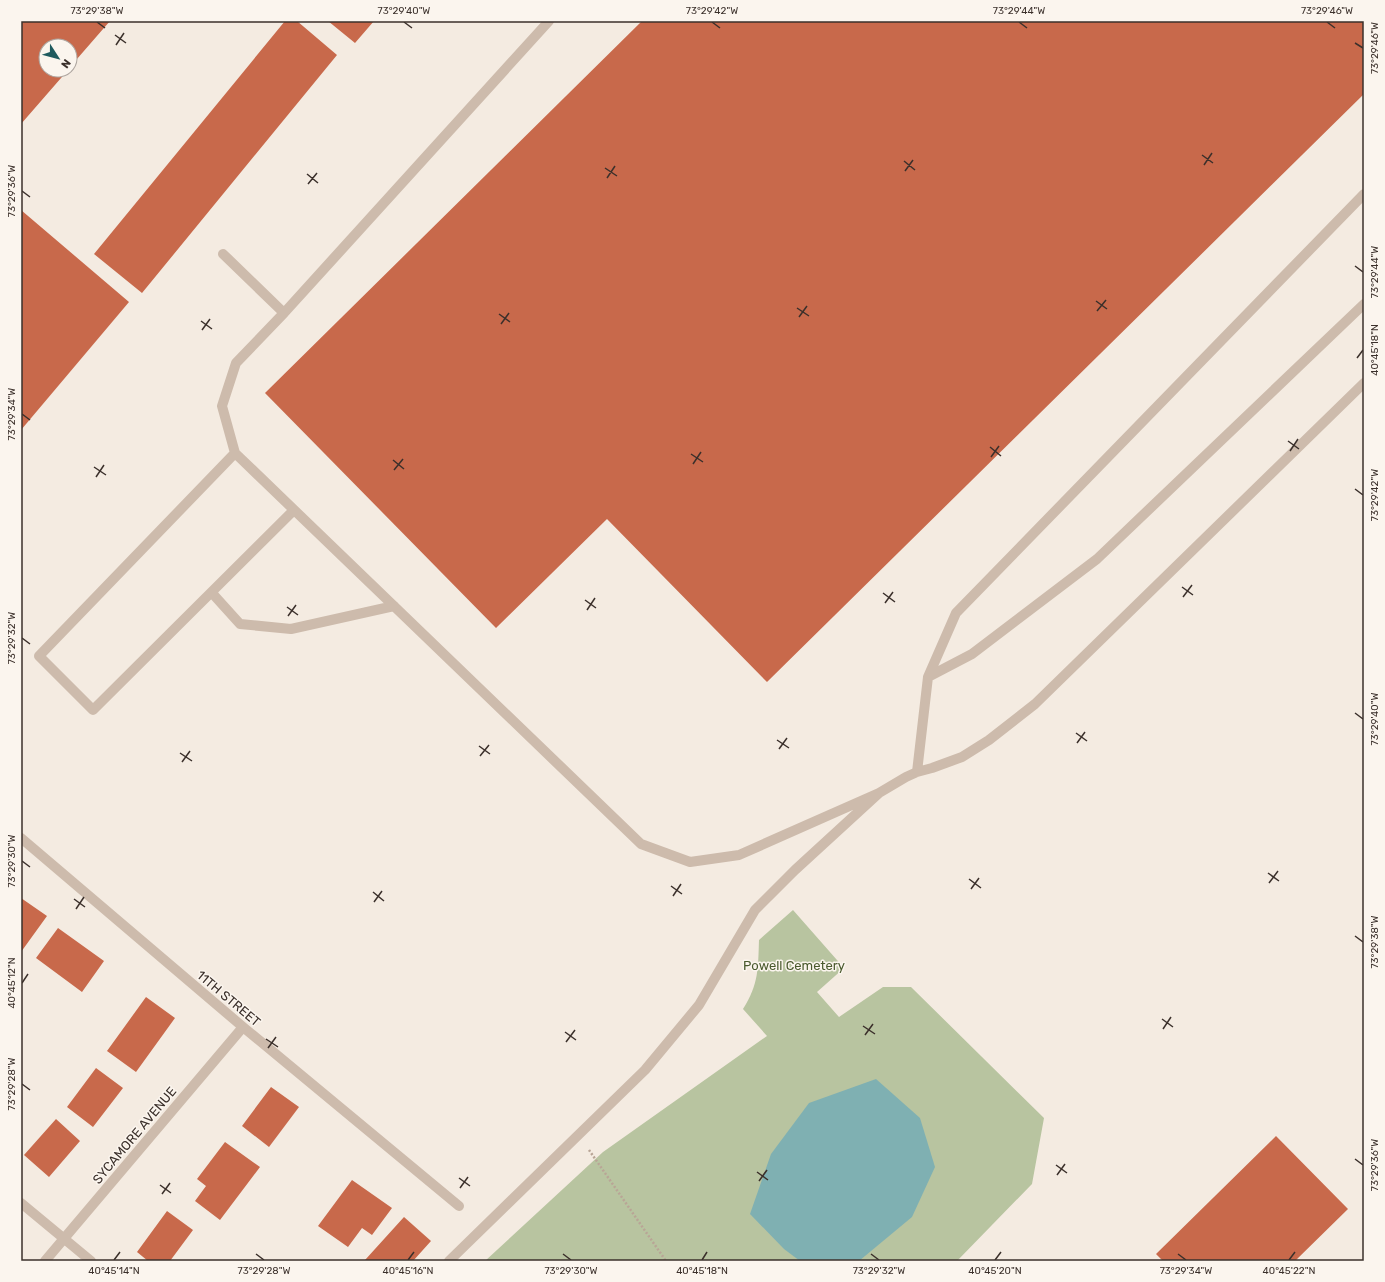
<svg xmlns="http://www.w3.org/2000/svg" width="1385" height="1282" viewBox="0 0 1385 1282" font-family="Rubik,sans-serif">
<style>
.green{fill:#b8c4a0}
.water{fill:#7fb0b2}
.building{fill:#c8694b}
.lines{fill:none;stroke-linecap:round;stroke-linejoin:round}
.path{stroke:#b9a596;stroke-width:2.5;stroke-dasharray:2 2;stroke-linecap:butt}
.lane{stroke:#cdbbac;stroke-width:10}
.street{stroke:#cdbbac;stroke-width:10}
.ticks{fill:none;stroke:#3b302b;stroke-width:1.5}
.labels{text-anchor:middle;stroke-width:3;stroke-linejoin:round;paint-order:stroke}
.park-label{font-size:13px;fill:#4a5a2e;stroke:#fbf5ee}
.street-label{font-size:13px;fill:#3b302b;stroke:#fbf5ee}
.neatline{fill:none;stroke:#3b302b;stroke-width:1.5}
.ticks-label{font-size:10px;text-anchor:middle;fill:#3b302b}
</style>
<rect width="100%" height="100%" fill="#f4ebe1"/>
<path class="green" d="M793,910l51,58 -27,24 22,25 44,-30h28l133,131 -12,66 -75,77h-472l118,-109 164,-116 -24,-27c16,-25 15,-41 16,-69z"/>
<path class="water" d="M876,1079l44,39 15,49 -23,50 -53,44h-59l-16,-12 -34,-35 21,-60 38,-51z"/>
<path class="building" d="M21,21h89l-40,46v-21h-24v24h22l-47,54z
M285,21h12l40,34 -195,238 -48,-39z
M328,21h46l-19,22z
M642,21h722v73l-597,588 -160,-163 -111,109 -231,-235z
M21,210l108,92 -108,128z
M21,898l26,18 -26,36z
M58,928l46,33 -22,31 -46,-34z
M146,997l29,21 -39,54 -29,-21z
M96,1068l27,20 -30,39 -26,-20z
M271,1087l28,20 -30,40 -27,-21z
M56,1119l24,22 -31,36 -25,-22z
M1276,1136l72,73 -53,52h-132l-7,-7z
M225,1142l35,25 -40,53 -25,-19 11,-15 -9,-7z
M352,1180l40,28 -20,27 -10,-7 -14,19 -30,-21z
M167,1211l26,19 -23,31h-22l-11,-9z
M404,1217l27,24 -18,20h-46l-2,-1z"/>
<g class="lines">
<path class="path" d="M589,1150l77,111"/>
<path class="lane" d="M549,21l-265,292 -48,50 -14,43 13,47 406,391 49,18 49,-7 140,-62
M223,254l61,59
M235,453l-196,203 54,54 201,-200
M212,593l28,31 51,5 103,-23
M928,677l44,-23 125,-95 267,-255
M917,772l11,-95 28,-64 408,-419
M449,1261l196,-191 54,-65 56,-95 40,-40 84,-77 27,-16 11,-5 15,-4 30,-11 27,-17 46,-36 329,-321"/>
<path class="street" d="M21,838l222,189 216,179
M21,1203l70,58
M45,1261l198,-234"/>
</g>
<path class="ticks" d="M97,22l8,6M404,22l8,6M712,22l8,6M1019,22l8,6M1327,22l8,6M115,35l11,8M1355,43l8,5M116,45l8,-12M1202,155l11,8M904,161l11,9M1204,165l8,-12M605,168l12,8M905,171l8,-11M307,174l11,9M607,178l8,-12M308,184l9,-11M22,191l8,6M1355,266l8,6M1096,301l11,8M797,308l12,8M1097,311l9,-11M499,314l11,8M799,317l8,-11M201,321l11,8M501,324l8,-11M202,330l8,-11M1357,358l6,-8M22,414l8,6M1288,441l11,8M990,447l11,9M1290,451l8,-12M691,454l12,8M991,457l8,-11M393,460l11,9M693,464l8,-12M94,467l12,8M394,470l9,-11M96,477l8,-12M1355,489l8,6M1182,587l11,8M883,593l12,9M1183,597l9,-12M585,600l11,8M885,603l8,-11M287,607l11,8M587,610l8,-12M288,616l8,-11M22,638l8,6M1355,713l8,6M1076,733l11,8M777,740l12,8M1077,743l8,-11M479,746l11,8M779,749l8,-11M180,753l12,8M480,756l9,-11M182,762l8,-11M22,861l8,6M1268,873l11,8M969,879l12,9M1269,883l9,-12M671,886l11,8M971,889l8,-11M373,892l11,9M673,896l8,-12M74,899l11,8M374,902l8,-11M76,909l8,-12M1355,936l8,6M22,983l6,-9M1162,1019l11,8M863,1026l12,8M1163,1029l8,-12M565,1032l11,8M865,1035l8,-11M266,1039l12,8M566,1042l9,-12M268,1048l8,-11M22,1084l8,6M1355,1159l8,6M1056,1165l11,8M757,1172l11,8M1057,1175l8,-11M459,1178l11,8M759,1181l8,-11M160,1185l11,8M460,1188l8,-11M162,1194l8,-11M256,1254l8,6M563,1254l8,6M871,1254l8,6M1178,1254l8,6M114,1260l6,-8M408,1260l6,-8M702,1260l5,-8M995,1260l6,-8M1289,1260l6,-8"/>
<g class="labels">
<g class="park-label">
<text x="794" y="970">Powell Cemetery</text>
</g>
<g class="street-label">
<text transform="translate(229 998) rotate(40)" y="5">11TH STREET</text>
<text transform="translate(134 1135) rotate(-50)" y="5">SYCAMORE AVENUE</text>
</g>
</g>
<rect width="1385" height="1282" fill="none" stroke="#fbf5ee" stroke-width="44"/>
<g transform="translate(58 58) rotate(126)"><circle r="19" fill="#fbf5ee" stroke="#aea6a0"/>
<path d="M0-3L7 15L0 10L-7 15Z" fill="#1f5a5e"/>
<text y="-6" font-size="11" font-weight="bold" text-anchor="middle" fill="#3b302b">N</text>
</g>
<rect x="22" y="22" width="1341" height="1238" class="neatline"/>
<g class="ticks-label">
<text x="97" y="14">73°29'38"W</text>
<text x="404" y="14">73°29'40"W</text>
<text x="712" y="14">73°29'42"W</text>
<text x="1019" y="14">73°29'44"W</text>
<text x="1327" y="14">73°29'46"W</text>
<text transform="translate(1374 48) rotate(-90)" y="4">73°29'46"W</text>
<text transform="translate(11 191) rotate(-90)" y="4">73°29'36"W</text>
<text transform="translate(1374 272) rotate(-90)" y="4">73°29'44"W</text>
<text transform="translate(1374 350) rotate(-90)" y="4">40°45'18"N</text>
<text transform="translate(11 414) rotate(-90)" y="4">73°29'34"W</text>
<text transform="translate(1374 495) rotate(-90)" y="4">73°29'42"W</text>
<text transform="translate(11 638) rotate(-90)" y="4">73°29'32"W</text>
<text transform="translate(1374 719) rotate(-90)" y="4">73°29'40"W</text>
<text transform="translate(11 861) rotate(-90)" y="4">73°29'30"W</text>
<text transform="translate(1374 942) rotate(-90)" y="4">73°29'38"W</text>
<text transform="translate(11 983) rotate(-90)" y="4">40°45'12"N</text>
<text transform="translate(11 1084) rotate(-90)" y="4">73°29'28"W</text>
<text transform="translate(1374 1165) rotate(-90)" y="4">73°29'36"W</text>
<text x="114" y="1274">40°45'14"N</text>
<text x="264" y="1274">73°29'28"W</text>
<text x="408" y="1274">40°45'16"N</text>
<text x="571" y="1274">73°29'30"W</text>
<text x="702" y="1274">40°45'18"N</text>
<text x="879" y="1274">73°29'32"W</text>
<text x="995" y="1274">40°45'20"N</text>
<text x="1186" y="1274">73°29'34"W</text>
<text x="1289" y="1274">40°45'22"N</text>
</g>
</svg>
